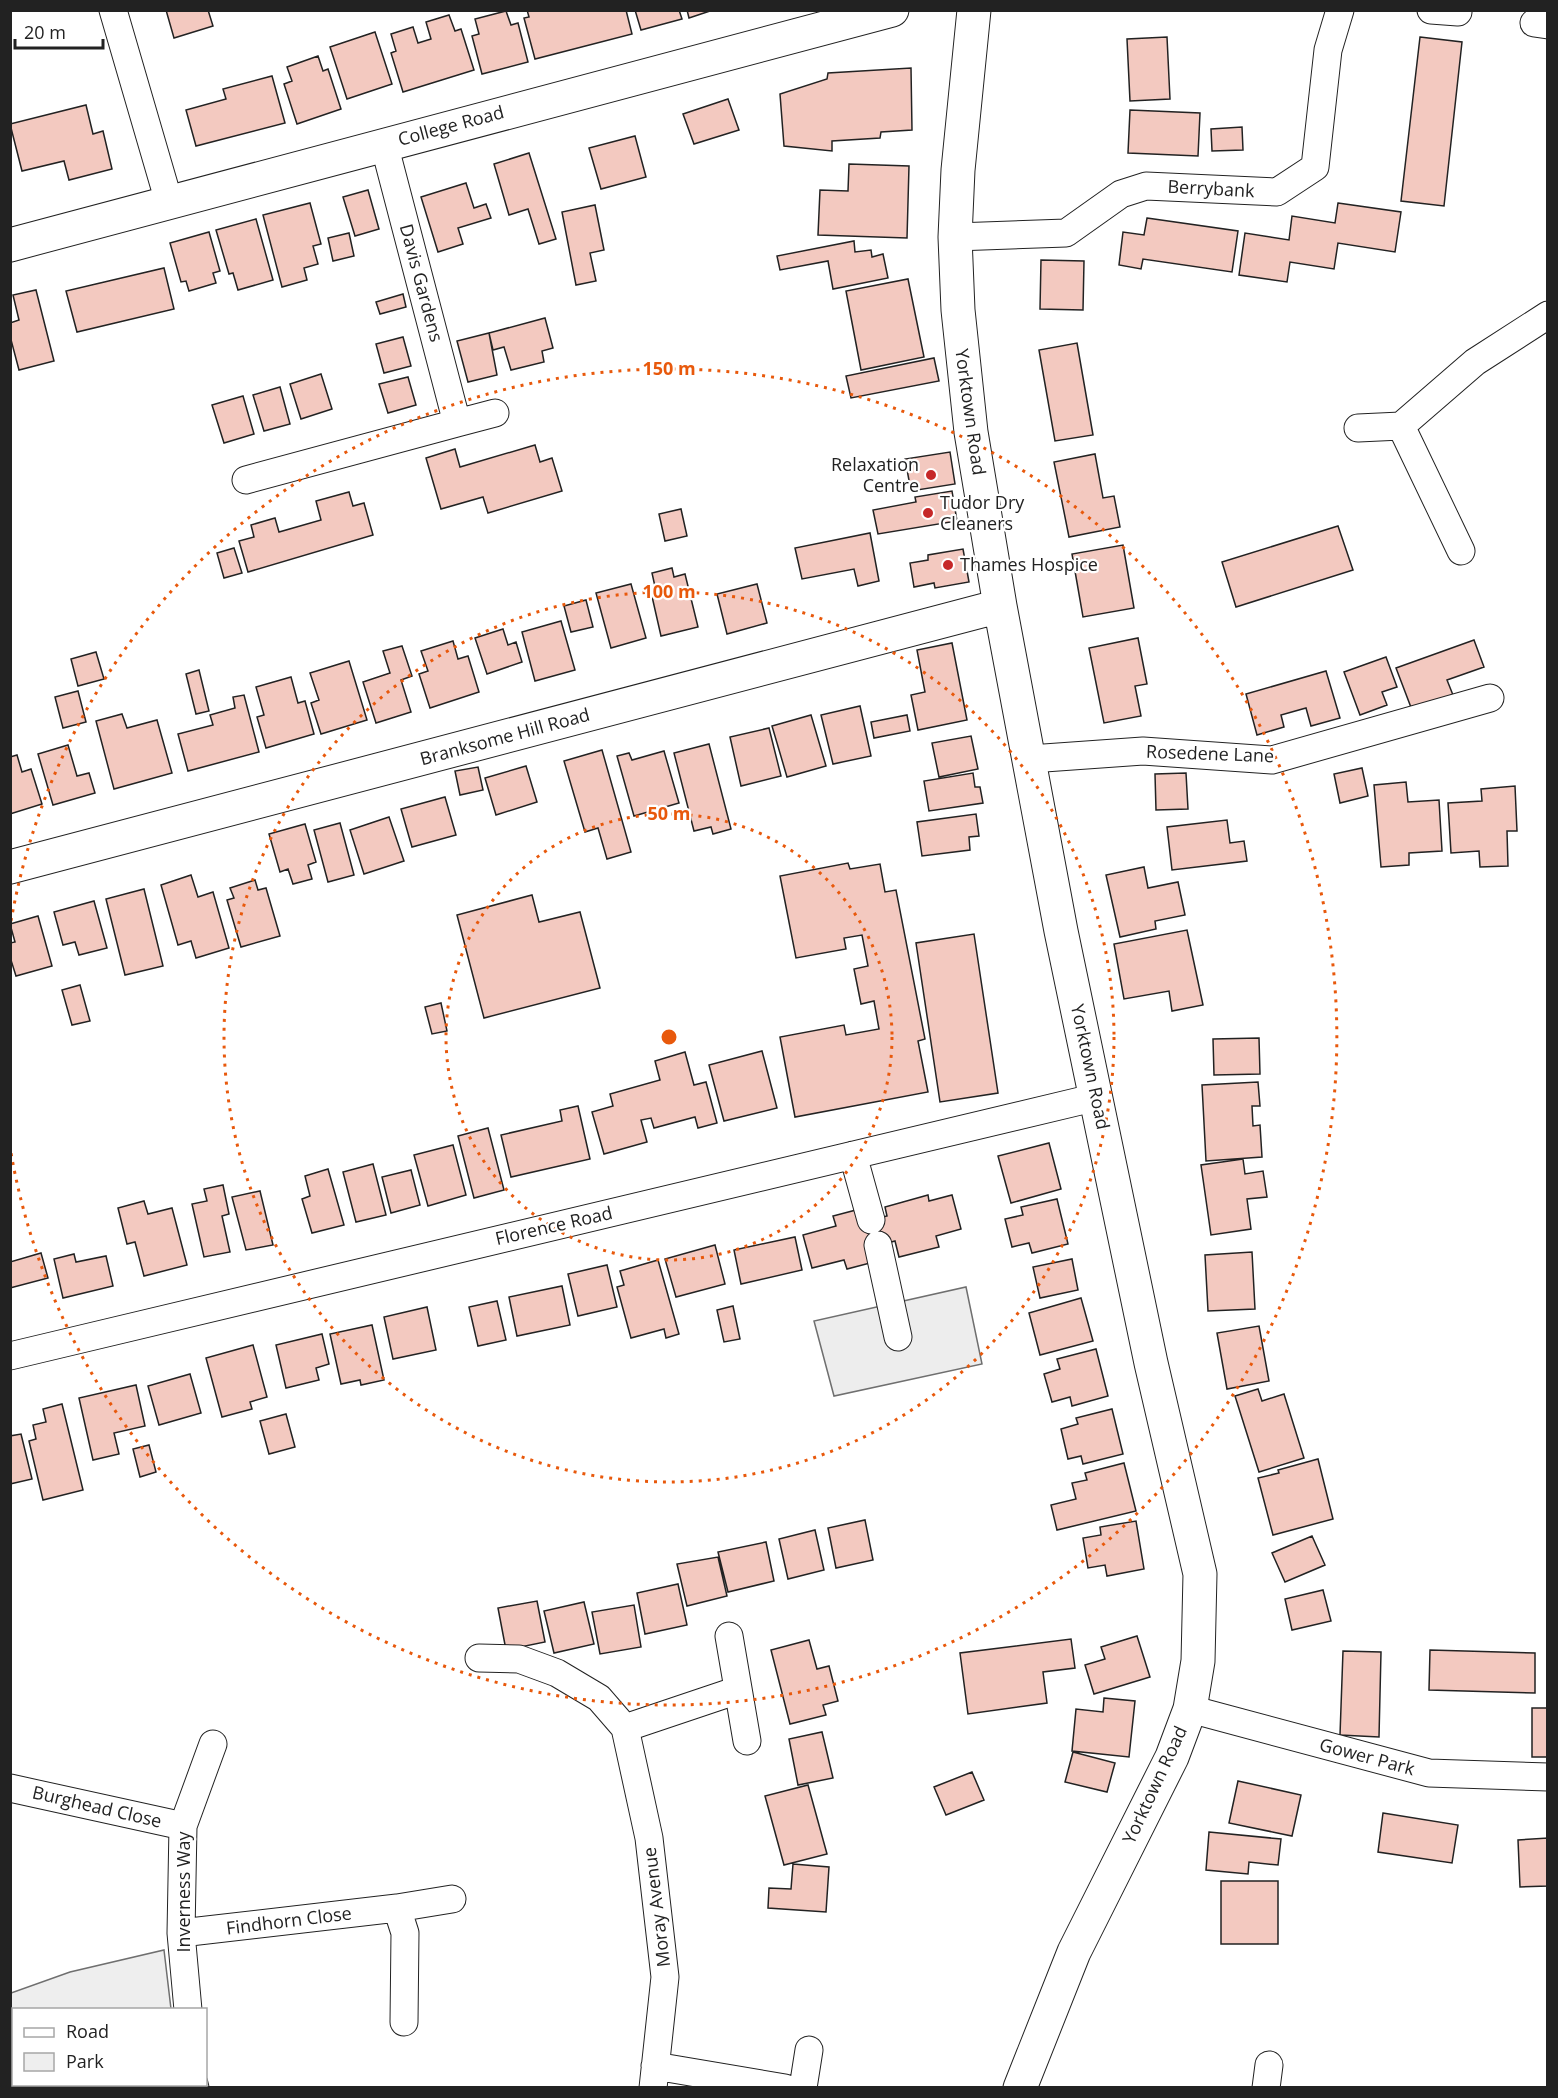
<svg xmlns="http://www.w3.org/2000/svg" width="1558" height="2098" viewBox="0 0 1558 2098" font-family="'Open Sans',sans-serif">
<style>
.green{fill:#eee;stroke:#6f6f6f;stroke-width:1.5}
.parking{fill:#ededed;stroke:#6f6f6f;stroke-width:1.5}
.building{fill:#f3c9c0;stroke:#222;stroke-width:1.5}
.lines{fill:none;stroke-linecap:round;stroke-linejoin:round}
.street-casing{stroke:#222;stroke-width:29}
.secondary-casing{stroke:#222;stroke-width:35}
.street{stroke:#fff;stroke-width:27}
.secondary{stroke:#fff;stroke-width:33}
.ring{fill:none;stroke:#e8590c;stroke-width:3;stroke-dasharray:3 6}
.poi-dot{fill:#c62828;stroke:#fff;stroke-width:2}
.labels{text-anchor:middle;stroke-width:4.5;stroke-linejoin:round;paint-order:stroke}
.street-label{font-size:18px;fill:#222;stroke:#fff}
.poi-label{font-size:18px;fill:#222;stroke:#fff;text-anchor:start}
.centre{fill:#e8590c;stroke:#fff;stroke-width:3}
.ring-label{font-size:18px;text-anchor:middle;font-weight:bold;fill:#e8590c;stroke:#fff;stroke-width:4.5;stroke-linejoin:round;paint-order:stroke}
</style>
<rect width="100%" height="100%" fill="#fff"/>
<path class="green" d="M164,1950l7,59 -157,1v74h165v3h-168v-94l59,-21z"/>
<path class="parking" d="M966,1287l16,77 -148,32 -20,-75z"/>
<path class="building" d="M166,10h42l5,16 -39,12z
M527,10h99l6,24 -97,25 -11,-41 5,-1z
M635,10h44l3,9 -41,11z
M687,10h26l-24,8z
M506,11l5,14 7,-2 10,39 -46,12 -10,-38 7,-2 -4,-15z
M449,15l6,16 6,-2 13,41 -71,22 -12,-39 5,-2 -5,-17 22,-7 5,16 13,-4 -5,-17z
M375,32l17,52 -45,15 -17,-52z
M1167,37l3,62 -40,2 -3,-62z
M1420,37l42,5 -18,164 -43,-5z
M318,56l5,15 5,-2 13,40 -44,15 -13,-40 8,-3 -5,-14z
M911,68l1,62 -31,2 -1,6 -48,3v10l-48,-5 -4,-52 47,-15 1,-6z
M272,76l13,47 -89,23 -10,-36 40,-11 -3,-10z
M728,99l11,31 -45,14 -11,-30z
M86,105l7,29 10,-3 9,38 -43,11 -5,-19 -42,10 -12,-47z
M1130,110l70,3 -2,43 -70,-3z
M1242,127l1,23 -31,1 -1,-22z
M635,136l11,41 -45,12 -12,-41z
M529,153l27,86 -17,5 -11,-35 -19,6 -15,-51z
M849,164l60,2 -2,72 -89,-3 2,-45 28,1z
M466,183l8,25 12,-4 5,14 -33,10 5,16 -25,8 -17,-55z
M368,190l11,39 -24,7 -12,-39z
M310,203l11,41 -8,2 5,18 -14,4 3,12 -25,7 -19,-72z
M1338,203l63,9 -6,40 -57,-9 -4,26 -44,-7 -3,20 -48,-7 6,-42 44,7 3,-24 43,7z
M595,205l9,45 -14,3 6,28 -20,4 -14,-73z
M1147,218l91,13 -6,41 -89,-13 -2,10 -22,-4 4,-33 21,3z
M256,219l17,61 -35,10 -5,-17 -4,1 -13,-44z
M209,232l11,39 -7,2 3,10 -27,8 -3,-10 -5,1 -11,-39z
M349,233l5,23 -21,5 -5,-23z
M854,241l1,11 16,-2 1,7 11,-3 5,24 -55,11 -5,-28 -48,9 -3,-14z
M1041,260l43,1 -1,49 -43,-1z
M164,268l10,41 -97,23 -11,-41z
M908,279l16,78 -63,13 -15,-79z
M36,290l18,71 -35,9 -9,-34v-13l9,-3 -6,-25z
M403,294l3,13 -26,7 -4,-12z
M545,318l8,30 -11,3 2,11 -33,8 -7,-23 -11,3 -4,-17z
M489,333l8,42 -29,7 -11,-41z
M403,337l8,29 -27,7 -8,-29z
M1077,343l16,92 -38,6 -16,-91z
M934,358l5,23 -88,17 -5,-22z
M321,374l11,35 -31,10 -11,-35z
M408,377l8,28 -28,8 -9,-29z
M280,387l10,37 -26,7 -11,-36z
M243,396l11,38 -30,9 -12,-38z
M535,445l5,17 12,-4 10,33 -74,22 -5,-16 -42,12 -15,-51 29,-9 5,18z
M950,452l5,32 -44,7 -6,-32z
M1095,454l8,44 11,-2 6,31 -51,10 -15,-75z
M952,491l5,30 -79,13 -5,-24 43,-8 -1,-5z
M349,492l4,14 11,-3 9,32 -125,37 -9,-31 15,-4 -3,-12 24,-7 4,14 42,-12 -5,-19z
M681,509l6,27 -22,5 -6,-27z
M1338,526l15,44 -117,37 -14,-45z
M870,533l9,48 -21,5 -4,-17 -52,10 -7,-31z
M1123,545l11,63 -51,9 -11,-63z
M234,548l8,25 -18,5 -7,-25z
M963,549l6,33 -34,6 -1,-5 -20,4 -4,-24 18,-3v-5z
M672,568l2,9 11,-3 13,53 -37,9 -10,-44 5,-1 -4,-18z
M631,584l15,54 -35,10 -15,-55z
M757,584l10,39 -40,11 -10,-40z
M586,600l7,27 -22,5 -7,-26z
M561,621l14,49 -40,11 -13,-49z
M503,629l5,16 8,-3 6,20 -35,12 -12,-36z
M1138,638l9,46 -12,2 6,30 -37,7 -15,-75z
M1474,640l10,27 -37,13 6,15 -41,15 -16,-42z
M453,641l5,18 10,-3 11,36 -49,16 -11,-34 9,-3 -7,-20z
M952,643l15,77 -49,10 -7,-35 14,-3 -8,-42z
M402,646l10,30 -11,4 10,32 -35,11 -13,-41 27,-9 -7,-22z
M96,652l8,27 -26,7 -7,-27z
M1386,657l11,30 -15,5 5,13 -27,10 -16,-43z
M349,661l18,59 -46,14 -10,-31 8,-3 -9,-27z
M199,670l10,41 -13,3 -10,-40z
M1326,671l14,47 -29,8 -5,-18 -25,7 3,12 -27,8 -11,-41z
M291,677l7,26 7,-2 9,33 -48,14 -9,-31 7,-2 -8,-28z
M78,691l8,31 -23,6 -8,-31z
M244,695l15,57 -71,19 -10,-37 35,-9 -3,-10 25,-7 -2,-11z
M860,706l11,50 -38,8 -12,-49z
M122,714l5,14 30,-8 15,53 -58,16 -18,-68z
M811,715l15,51 -39,11 -15,-51z
M907,715l3,16 -36,7 -3,-16z
M769,728l12,48 -40,10 -11,-49z
M971,736l7,33 -39,8 -7,-34z
M709,744l22,85 -18,5 -2,-7 -17,4 -20,-78z
M68,745l9,31 12,-3 6,20 -42,12 -15,-51z
M602,750l29,102 -24,7 -9,-31 -13,4 -21,-71z
M664,751l15,52 -45,13 -17,-60 12,-3 3,7z
M17,755l5,17 9,-3 11,35 -32,10v-57z
M526,766l11,36 -41,13 -11,-37z
M478,767l5,23 -23,5 -5,-24z
M1362,768l6,28 -28,7 -6,-29z
M973,773l2,14h5l3,16 -54,8 -5,-30z
M1186,773l2,36 -32,1 -1,-36z
M1406,782l2,20 31,-2 3,51 -33,2v12l-28,2 -7,-82z
M1515,786l2,45h-10l1,35 -28,1 -1,-16 -28,2 -3,-50 34,-2 -1,-12z
M445,797l11,38 -44,12 -11,-38z
M976,814l3,22 -10,1 1,13 -48,6 -5,-34z
M389,817l15,44 -40,13 -14,-44z
M1227,820l3,23 14,-2 3,20 -75,9 -5,-43z
M340,823l14,52 -26,7 -14,-52z
M305,824l11,38 -8,3 4,14 -19,5 -5,-15 -8,3 -11,-38z
M848,863l2,6 30,-5 5,28 11,-2 29,149 -7,2 10,51 -133,25 -15,-80 64,-12 2,10 33,-6 -5,-28 -13,3 -7,-35 14,-3 -6,-31 -18,3 2,11 -50,9 -16,-82z
M1144,867l4,21 30,-6 7,33 -30,6 1,8 -36,8 -14,-62z
M191,875l7,22 15,-5 16,56 -33,10 -5,-17 -13,4 -17,-60z
M255,880l3,10 8,-2 14,48 -39,11 -14,-47 7,-2 -4,-10z
M144,889l19,77 -38,9 -19,-76z
M532,895l7,27 41,-10 20,76 -116,30 -27,-103z
M94,901l13,47 -28,7 -4,-13 -12,3 -9,-33z
M38,916l14,50 -36,10 -6,-19v-14l5,-1 -5,-18z
M1187,930l16,75 -31,6 -3,-20 -45,8 -10,-55z
M974,934l24,159 -58,9 -24,-159z
M80,985l10,36 -18,4 -10,-35z
M441,1003l6,28 -15,3 -7,-27z
M1259,1038l1,36 -46,1 -1,-36z
M762,1051l15,57 -53,13 -15,-56z
M685,1052l9,33 12,-3 11,41 -19,5 -3,-11 -41,11 -3,-10 -10,2 6,22 -43,12 -12,-42 21,-6 -3,-12 50,-14 -5,-19z
M1258,1082l2,24h-8l1,20 7,-1 2,32 -56,4 -4,-76z
M578,1106l12,53 -79,18 -10,-42 61,-14 -2,-11z
M488,1128l16,62 -30,8 -16,-62z
M1049,1143l12,46 -50,14 -13,-47z
M453,1145l13,50 -38,11 -14,-51z
M1243,1159l2,15 18,-3 4,26 -20,2 4,30 -40,6 -10,-70z
M373,1164l13,51 -30,7 -13,-50z
M328,1169l16,56 -32,8 -10,-34 8,-3 -5,-20z
M411,1170l9,35 -29,8 -9,-36z
M223,1185l6,29 -7,2 8,36 -26,5 -12,-53 15,-3 -3,-12z
M260,1191l13,54 -27,5 -14,-53z
M928,1195l1,6 23,-6 9,34 -25,7 3,11 -40,10 -4,-16 -29,8 4,14 -23,6 -3,-9 -32,8 -9,-33 33,-9 -3,-10 23,-6 3,13 28,-7 -2,-9z
M1057,1199l11,45 -36,9 -3,-10 -17,4 -7,-28 18,-4 -2,-8z
M144,1201l4,13 24,-6 15,57 -43,11 -9,-34 -8,2 -9,-36z
M795,1237l7,33 -61,14 -7,-34z
M715,1245l10,39 -49,13 -11,-38z
M1252,1252l3,57 -47,2 -3,-56z
M41,1253l7,25 -38,10v-26z
M74,1254l2,8 30,-6 7,30 -50,12 -9,-39z
M1072,1259l6,31 -38,8 -7,-31z
M658,1260l21,74 -13,4 -2,-9 -33,9 -14,-51 7,-2 -4,-14z
M607,1265l10,42 -39,9 -10,-42z
M562,1286l8,39 -53,11 -8,-39z
M1081,1298l12,43 -53,14 -11,-42z
M497,1301l9,39 -28,6 -9,-39z
M733,1306l7,33 -16,3 -7,-32z
M427,1307l9,43 -43,9 -9,-42z
M372,1325l12,55 -23,5 -1,-5 -19,4 -11,-50z
M1259,1326l10,55 -42,8 -10,-56z
M322,1334l7,30 -13,4 3,12 -33,8 -10,-43z
M253,1345l14,52 -17,5 2,7 -30,8 -16,-59z
M1096,1349l12,47 -36,10 -2,-9 -18,5 -8,-28 16,-5 -3,-10z
M190,1374l11,39 -42,12 -11,-39z
M136,1385l9,41 -31,7 5,21 -26,6 -14,-62z
M1258,1389l4,12 22,-7 20,64 -45,14 -24,-76z
M62,1404l21,86 -40,10 -14,-59 7,-2 -3,-14 13,-3 -3,-13z
M1112,1409l11,45 -40,10 -2,-8 -13,3 -7,-30 17,-5 -2,-6z
M286,1414l9,33 -26,7 -9,-33z
M21,1434l11,45 -22,5v-48z
M149,1445l7,27 -16,5 -7,-28z
M1318,1459l15,60 -60,16 -15,-57 21,-5 -1,-3z
M1124,1463l12,48 -79,19 -6,-25 25,-6 -4,-16 15,-3 -2,-7z
M865,1520l8,40 -37,8 -8,-40z
M1136,1521l8,48 -37,7 -2,-11 -17,3 -5,-30 18,-3 -1,-8z
M815,1530l9,40 -36,9 -9,-40z
M1312,1536l13,29 -40,17 -13,-29z
M766,1542l8,39 -46,11 -10,-40z
M718,1557l9,39 -40,10 -10,-42z
M678,1584l9,41 -42,9 -8,-41z
M1323,1590l8,31 -39,9 -7,-31z
M537,1601l8,41 -39,8 -8,-42z
M584,1602l10,42 -40,9 -10,-42z
M634,1605l7,42 -41,7 -8,-42z
M1137,1636l13,41 -56,17 -9,-29 20,-6 -4,-12z
M1071,1639l4,29 -32,4 4,31 -79,11 -8,-61z
M809,1640l8,29 12,-3 9,35 -15,4 3,10 -36,9 -19,-74z
M1430,1650l105,3v40l-106,-3z
M1343,1651l38,1 -2,85 -39,-2z
M1104,1698l31,3 -6,56 -57,-6 4,-42 27,3z
M1532,1708h16v49h-16z
M822,1732l11,46 -35,7 -9,-46z
M1073,1752l42,11 -8,29 -42,-10z
M972,1772l12,28 -38,15 -12,-28z
M1238,1781l63,14 -9,41 -63,-13z
M808,1785l19,69 -43,11 -19,-69z
M1383,1813l75,12 -6,38 -74,-11z
M1209,1832l72,7 -3,26 -29,-3 -1,12 -42,-4z
M1548,1838v48l-28,1 -2,-47z
M793,1864l36,3 -3,45 -58,-4 1,-20 22,1z
M1221,1881h57v63h-57z"/>
<g class="lines">
<defs>
<path id="street" d="M113,10l56,192
M1431,10l27,2
M1534,23l14,2
M955,237l111,-4 55,-39 25,-8 131,6 38,-25 13,-117 12,-40
M457,423l38,-10
M1401,426l60,125
M1358,428l43,-2 74,-64 73,-47
M246,480l211,-57 -73,-279
M1030,759l113,-8 129,9 218,-62
M853,1155l18,65
M878,1245l20,92
M10,1356l1087,-259
M729,1636l18,105
M479,1658l40,1 38,14 42,25 26,30 24,110 16,139 -12,111
M1190,1709l239,64 119,4
M625,1728l113,-38
M10,1788l173,38
M397,1908l8,25 -1,89
M181,1933l216,-25 55,-9
M188,2010l-7,-77 2,-107 30,-82
M655,2066l130,22
M194,2084l1,4
M803,2088l6,-38
M1266,2088l3,-23"/>
<path id="secondary" d="M974,10l-16,160 -3,67 3,73 13,122 29,174 61,325 90,432 49,211 -2,87 -8,48 -18,48 -98,195 -54,136
M10,245l882,-235
M10,867l990,-261"/>
</defs>
<use href="#street" class="street-casing"/>
<use href="#secondary" class="secondary-casing"/>
<use href="#street" class="street"/>
<use href="#secondary" class="secondary"/>
</g>
<g class="ring">
<circle cx="669" cy="1037" r="223"/>
<circle cx="669" cy="1037" r="445"/>
<path d="M11 921A668 668 0 1 1 11 1153"/>
</g>
<g class="poi-dot">
<circle cx="931" cy="475" r="6"/>
<circle cx="928" cy="513" r="6"/>
<circle cx="948" cy="565" r="6"/>
</g>
<g class="labels">
<g class="street-label">
<text transform="translate(451 126) rotate(-15)" y="6">College Road</text>
<text transform="translate(1211 189) rotate(3)" y="6">Berrybank</text>
<text transform="translate(421 283) rotate(75)" y="6">Davis Gardens</text>
<text transform="translate(970 412) rotate(82)" y="6">Yorktown Road</text>
<text transform="translate(505 737) rotate(-15)" y="6">Branksome Hill Road</text>
<text transform="translate(1210 754) rotate(2)" y="6">Rosedene Lane</text>
<text transform="translate(1090 1067) rotate(78)" y="6">Yorktown Road</text>
<text transform="translate(554 1226) rotate(-13)" y="6">Florence Road</text>
<text transform="translate(1367 1757) rotate(15)" y="6">Gower Park</text>
<text transform="translate(1155 1785) rotate(-65)" y="6">Yorktown Road</text>
<text transform="translate(97 1807) rotate(13)" y="6">Burghead Close</text>
<text transform="translate(184 1892) rotate(-90)" y="6">Inverness Way</text>
<text transform="translate(657 1907) rotate(-97)" y="6">Moray Avenue</text>
<text transform="translate(289 1921) rotate(-7)" y="6">Findhorn Close</text>
</g>
<g class="poi-label">
<text x="919" y="471" text-anchor="end">Relaxation<tspan x="919" dy="21">Centre</tspan></text>
<text x="940" y="509">Tudor Dry<tspan x="940" dy="21">Cleaners</tspan></text>
<text x="960" y="571">Thames Hospice</text>
</g>
</g>
<circle cx="669" cy="1037" r="9" class="centre"/>
<g class="ring-label">
<text x="669" y="375">150 m</text>
<text x="669" y="598">100 m</text>
<text x="669" y="820">50 m</text>
</g>
<rect width="1558" height="2098" fill="none" stroke="#222222" stroke-width="24"/>
<rect x="12" y="2008" width="195" height="78" fill="#ffffff" stroke="#a7a7a7" stroke-width="1.5"/>
<rect x="24" y="2028" width="30" height="9" fill="#ffffff" stroke="#a7a7a7" stroke-width="1.5"/>
<text x="66" y="2038" font-size="18" fill="#222222">Road</text>
<rect x="24" y="2053" width="30" height="18" fill="#eeeeee" stroke="#a7a7a7" stroke-width="1.5"/>
<text x="66" y="2068" font-size="18" fill="#222222">Park</text>
<path d="M15 39v9h88v-9" fill="none" stroke="#222222" stroke-width="3"/>
<text x="24" y="39" font-size="18" fill="#222222" stroke="#ffffff" stroke-width="4.5" paint-order="stroke">20 m</text>
</svg>
